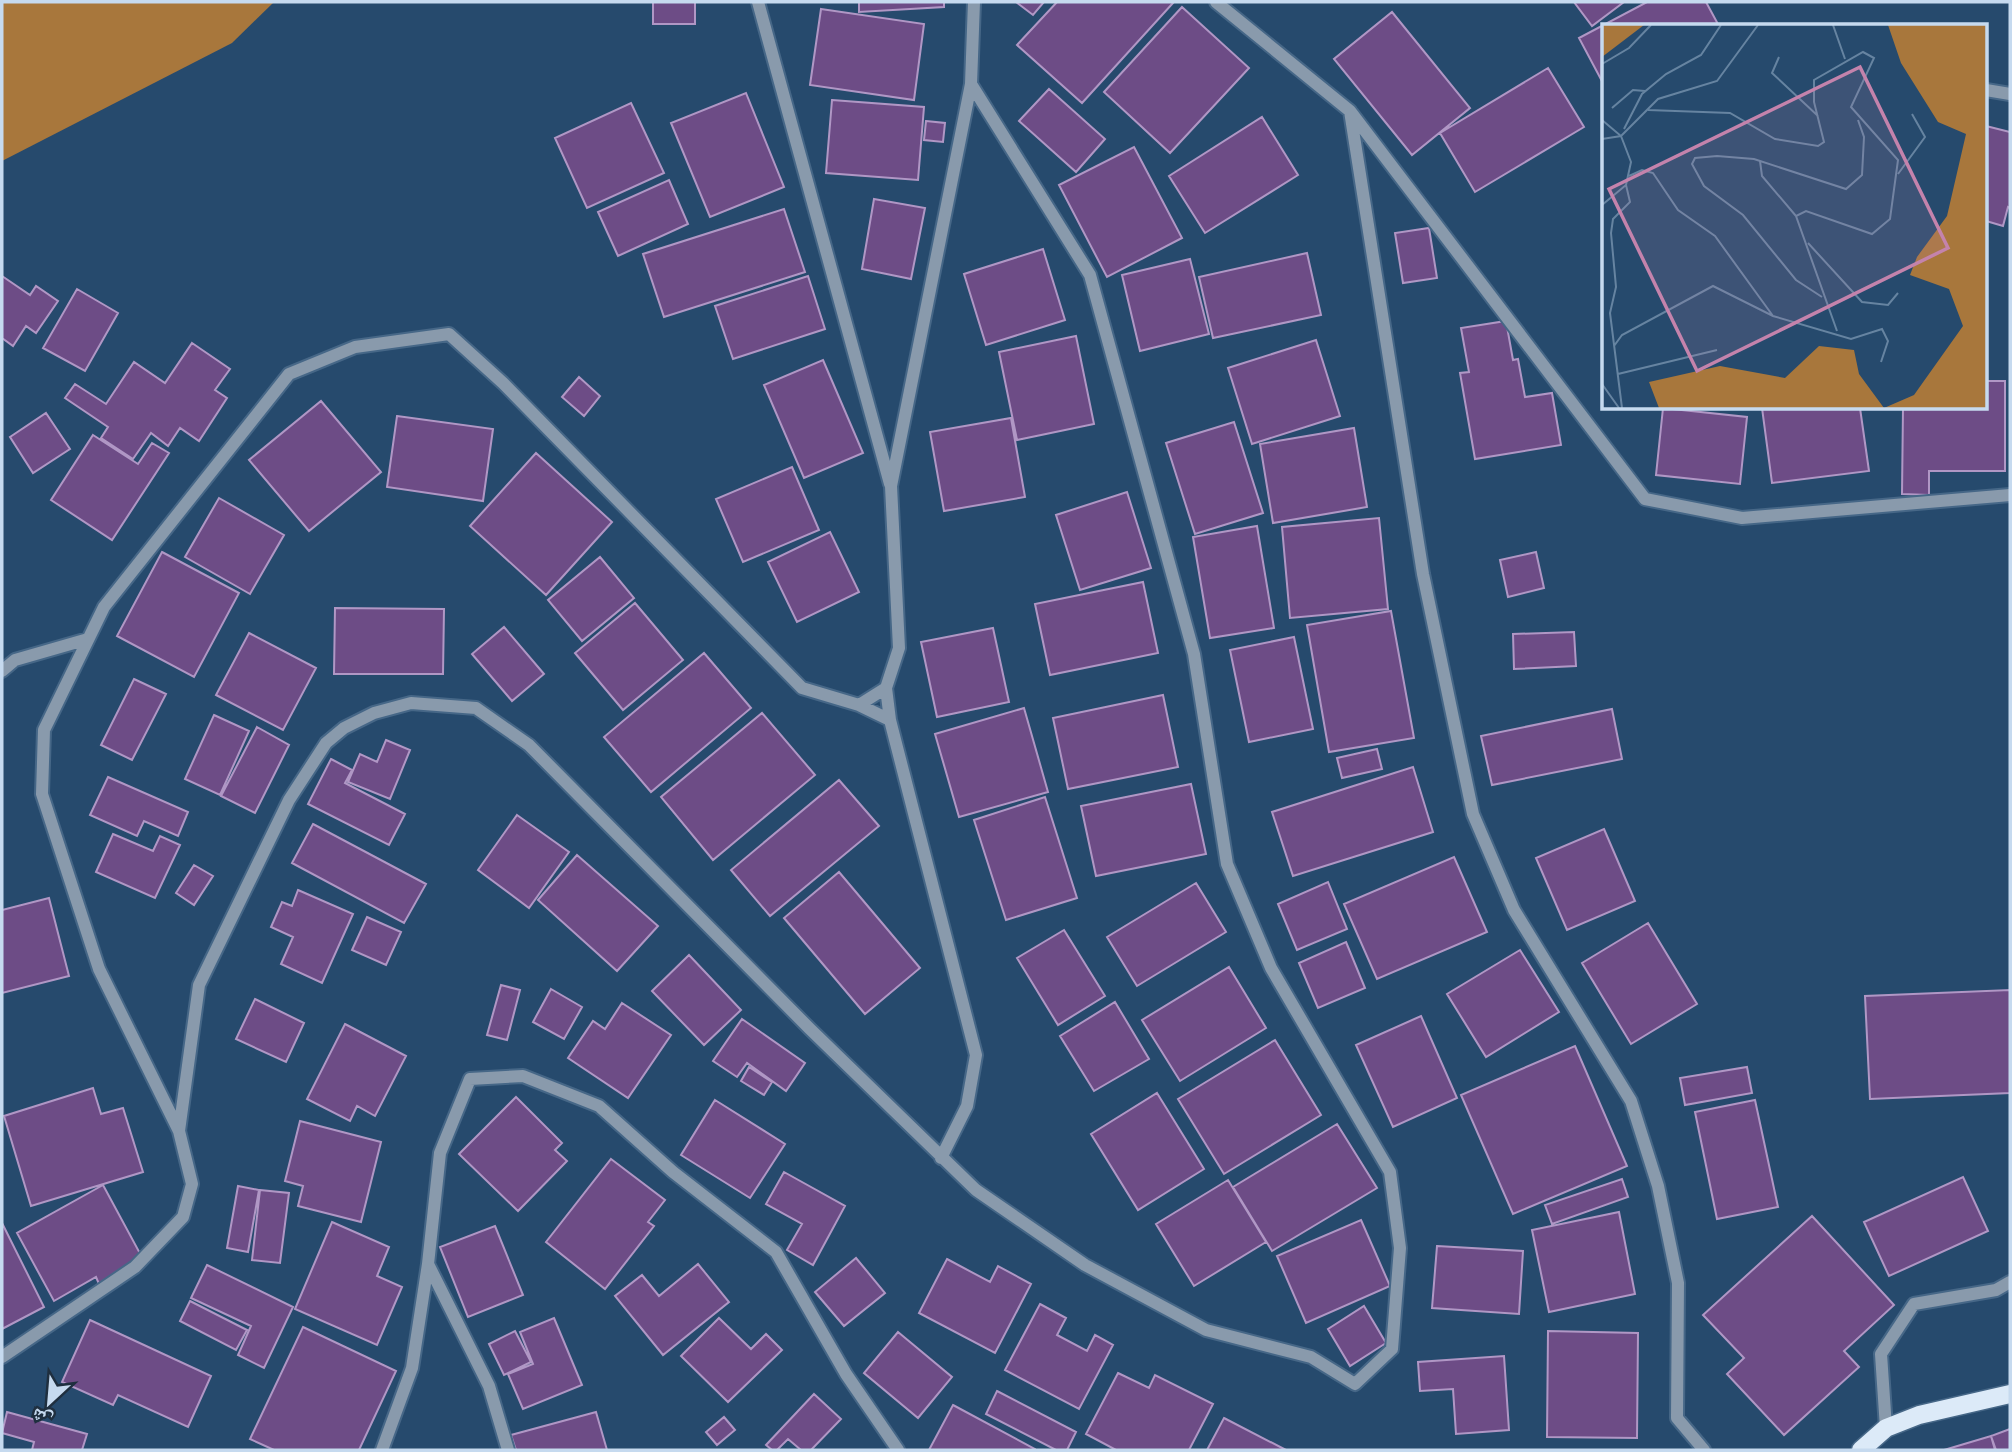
<svg xmlns="http://www.w3.org/2000/svg" width="2012" height="1452" viewBox="0 0 2012 1452" font-family="Mulish,'Noto Naskh Arabic',sans-serif">
<style>
.forest{fill:#a8773c}
.building{fill:#6d4c86;stroke:#b097c5;stroke-width:2}
.lines{fill:none;stroke-linecap:round;stroke-linejoin:round}
.minor-casing{stroke:#466787;stroke-width:16}
.major-casing{stroke:#466787;stroke-width:21}
.minor{stroke:#899aac;stroke-width:12}
.major{stroke:#dceaf8;stroke-width:18}
.inset-road{fill:none;stroke:#6684a1;stroke-width:2}
.view{fill:#c483ac;fill-opacity:0.15;stroke:#c483ac;stroke-width:3.5}
.inset-edge{fill:none;stroke:#c6daef;stroke-width:3.5}
</style>
<rect width="100%" height="100%" fill="#264a6d"/>
<path class="forest" d="M2,2h272l-42,41 -230,118z"/>
<path class="building" d="M653,2h42v22h-42z
M859,2h85v5l-85,5z
M1016,2h28l-11,13z
M1057,2h115l1,1 -91,100 -65,-58z
M1574,2h50l-32,24z
M1647,2h59l13,24h-115v59l-25,-47z
M1182,7l67,61 -79,85 -66,-61z
M821,9l103,15 -10,76 -104,-15z
M1392,12l78,96 -58,47 -78,-96z
M1548,68l36,59 -109,65 -35,-59z
M1049,89l56,50 -29,33 -57,-51z
M746,93l38,94 -74,30 -39,-94z
M832,100l92,7 -6,73 -92,-7z
M631,103l33,70 -77,35 -32,-70z
M1262,117l36,58 -93,58 -36,-57z
M926,121l19,2 -2,19 -19,-2z
M1986,126l24,6v76l-2,-1 -5,19 -17,-5z
M1134,147l48,91 -75,39 -48,-92z
M669,180l19,44 -70,32 -20,-44z
M874,199l51,9 -14,71 -49,-10z
M784,209l21,63 -141,45 -21,-63z
M1429,228l8,50 -34,5 -8,-50z
M1043,249l22,71 -79,25 -22,-71z
M1307,253l14,62 -108,23 -14,-61z
M1190,259l19,75 -69,17 -18,-76z
M2,276l28,19 6,-9 22,15 -22,32 -10,-7 -13,20 -11,-8z
M808,276l17,53 -92,30 -18,-53z
M77,289l41,24 -33,58 -42,-23z
M1506,321l7,39 5,-1 7,38 27,-4 9,52 -86,14 -15,-86 9,-1 -8,-44z
M1076,336l18,88 -77,16 -18,-88z
M1316,340l24,76 -88,28 -24,-76z
M192,343l38,26 -15,21 12,8 -28,43 -19,-13 -12,18 -17,-13 -18,26 -32,-21 7,-11 -43,-29 10,-14 31,20 28,-42 31,21z
M823,360l40,93 -59,25 -40,-93z
M579,377l21,19 -16,20 -22,-19z
M1986,381h19v90h-76v24l-27,-1 1,-86h83z
M321,401l60,71 -72,59 -60,-71z
M1663,408l84,9 -7,67 -84,-9z
M1762,408h98l9,63 -97,12z
M46,413l24,36 -37,24 -23,-36z
M397,416l96,13 -10,72 -96,-14z
M1011,418l14,79 -81,14 -14,-79z
M1234,422l29,91 -68,21 -29,-91z
M1354,428l13,79 -94,16 -13,-79z
M93,435l45,29 14,-21 17,10 -57,87 -61,-40z
M536,453l76,69 -66,73 -76,-69z
M792,467l27,63 -76,32 -27,-63z
M1127,492l24,76 -71,22 -24,-75z
M219,498l65,37 -34,59 -65,-37z
M1379,518l9,91 -98,9 -8,-91z
M1257,526l17,102 -64,10 -17,-101z
M830,532l29,60 -62,30 -29,-60z
M162,552l77,41 -45,84 -77,-41z
M1536,552l8,36 -36,9 -8,-37z
M600,557l34,41 -52,43 -34,-41z
M1143,582l15,71 -108,22 -15,-71z
M635,603l48,57 -60,50 -48,-57z
M335,608l109,1 -1,65h-109z
M1391,611l23,127 -85,14 -22,-127z
M504,627l40,47 -32,27 -40,-47z
M993,628l16,74 -72,15 -16,-75z
M1574,632l2,34 -62,3 -1,-35z
M249,633l67,35 -33,62 -67,-35z
M1294,637l19,92 -64,13 -19,-92z
M704,653l47,55 -100,84 -47,-55z
M134,679l32,15 -34,66 -31,-15z
M1163,695l15,72 -110,22 -15,-71z
M1024,708l24,84 -89,25 -24,-83z
M1612,709l10,50 -130,26 -11,-49z
M762,713l53,62 -102,85 -52,-63z
M214,715l35,16 -29,64 -35,-16z
M257,727l32,18 -34,68 -34,-17z
M386,740l24,10 -20,49 -42,-17 12,-28 17,8z
M1377,749l5,20 -40,9 -5,-20z
M331,759l21,11 -7,13 60,31 -16,31 -81,-41z
M1413,767l20,65 -140,44 -21,-64z
M108,777l80,35 -10,24 -34,-15 -7,15 -47,-21z
M839,780l40,46 -109,90 -39,-46z
M1191,784l15,70 -110,22 -15,-70z
M1045,797l32,101 -71,22 -32,-100z
M517,815l52,37 -40,56 -51,-38z
M313,824l113,60 -22,39 -112,-60z
M1604,829l31,72 -68,29 -31,-72z
M113,834l40,17 7,-15 20,9 -25,53 -59,-26z
M577,855l81,71 -41,45 -79,-71z
M1454,857l33,75 -110,47 -33,-75z
M194,865l19,11 -19,29 -18,-12z
M839,872l81,96 -55,46 -81,-96z
M1328,882l19,47 -50,21 -19,-46z
M1196,883l30,49 -89,54 -30,-49z
M298,890l55,24 -31,69 -41,-19 12,-27 -22,-10 11,-25 10,4z
M49,898l20,78 -67,17v-83z
M367,917l34,15 -15,33 -34,-15z
M1648,923l49,81 -66,40 -49,-81z
M1064,930l41,66 -47,29 -41,-67z
M1346,942l19,46 -47,20 -19,-45z
M1520,950l39,62 -73,45 -39,-63z
M689,955l52,55 -37,35 -52,-54z
M1229,967l37,61 -86,53 -38,-61z
M501,985l19,5 -13,50 -20,-5z
M551,989l31,18 -18,32 -31,-17z
M2010,990v103l-140,6 -5,-103z
M255,999l49,24 -18,39 -50,-23z
M1115,1002l34,57 -55,32 -34,-55z
M622,1003l49,32 -43,63 -60,-40 25,-37 12,8z
M1421,1016l36,82 -64,29 -37,-82z
M742,1019l63,44 -19,28 -39,-28 -10,14 -24,-16z
M345,1024l61,32 -31,60 -18,-10 -7,15 -43,-22z
M1275,1040l46,75 -97,59 -46,-75z
M1575,1046l52,120 -114,48 -52,-119z
M749,1067l23,15 -8,13 -23,-14z
M1747,1067l5,26 -67,12 -5,-27z
M93,1088l8,26 22,-6 20,64 -112,34 -27,-90z
M1157,1093l47,76 -66,41 -47,-76z
M516,1097l46,46 -7,7 12,11 -49,50 -59,-57z
M715,1100l70,44 -35,54 -69,-43z
M1755,1100l23,107 -61,12 -22,-107z
M300,1121l81,21 -20,80 -63,-16 5,-20 -18,-5z
M1337,1124l40,64 -105,63 -39,-64z
M611,1159l54,41 -17,22 6,4 -49,63 -59,-47z
M784,1172l61,34 -32,59 -26,-15 15,-26 -36,-20z
M1963,1177l25,54 -99,45 -25,-54z
M1622,1179l6,18 -76,27 -7,-19z
M1228,1180l38,62 -72,44 -38,-62z
M103,1185l40,74 -44,25 -3,-7 -42,24 -37,-68z
M238,1186l21,4 -11,62 -21,-4z
M260,1190l29,3 -9,70 -28,-3z
M1619,1212l16,82 -86,18 -17,-82z
M1812,1216l82,89 -50,46 15,16 -75,68 -57,-61 17,-16 -41,-43z
M1361,1220l29,66 -84,37 -29,-67z
M332,1222l57,25 -12,29 25,11 -25,58 -82,-36z
M2,1223l42,84 -42,22z
M495,1226l28,69 -55,22 -28,-70z
M1437,1246l86,5 -4,63 -87,-6z
M856,1258l29,35 -41,33 -29,-34z
M947,1259l43,23 8,-16 33,18 -36,69 -76,-40z
M698,1264l31,38 -66,53 -48,-59 27,-21 17,21z
M207,1265l86,42 -29,61 -26,-13 13,-29 -60,-28z
M190,1301l57,29 -11,20 -56,-29z
M1040,1304l26,14 -9,17 30,16 8,-16 18,10 -34,64 -74,-39z
M1364,1306l22,37 -36,23 -22,-37z
M554,1318l28,67 -59,24 -15,-35 25,-10 -13,-32z
M719,1318l32,31 15,-15 16,16 -54,52 -47,-46z
M90,1320l121,56 -23,51 -70,-32 -5,10 -51,-23z
M303,1327l93,44 -37,79h-85l-24,-11z
M515,1331l16,31 -27,13 -15,-31z
M1548,1331l90,2 -1,105 -90,-1z
M898,1332l54,45 -34,41 -54,-45z
M1504,1356l5,74 -53,4 -3,-45 -33,2 -2,-29z
M1118,1373l31,15 6,-13 58,29 -24,46h-73l-30,-16z
M997,1391l79,41 -9,18h-11l-70,-36z
M814,1394l27,25 -30,31h-10l-13,-11 -11,11h-5l-6,-5z
M953,1405l82,44v1h-106z
M7,1412l80,22 -5,16h-50l2,-8 -32,-9z
M596,1412l11,38h-91l-5,-15z
M724,1417l11,13 -18,15 -11,-13z
M1224,1418l62,32h-79z
M2010,1429v21h-14l-5,-14z
M1991,1436l4,14h-51z"/>
<g class="lines">
<defs>
<path id="minor" d="M758,2l132,482
M1216,2l134,109 295,388 97,19 268,-23
M1986,90l24,4
M1350,111l73,463 50,240 41,96 117,191 27,85 20,97 -1,135 27,32
M2,671l13,-11 73,-21
M886,688l4,32 86,335 -9,51 -26,52
M859,705l31,15
M179,1131l20,-146 90,-185 37,-57 18,-15 30,-15 37,-10 65,5 53,37 281,284 166,161 109,75 121,65 105,27 44,27 37,-35 8,-101 -10,-76 -119,-204 -44,-104 -33,-210 -104,-379 -119,-191
M428,1264l61,122 19,64
M2,1357l133,-90 48,-50 9,-33 -13,-53 -80,-162 -57,-175 2,-64 60,-123 185,-233 66,-27 94,-13 54,49 299,305 57,17 27,-17 13,-40 -8,-162 80,-402 3,-82
M1886,1428l-5,-74 33,-50 82,-14 14,-8
M382,1450l30,-82 16,-104 12,-111 30,-74 53,-3 76,30 74,66 103,80 70,122 52,76"/>
<path id="major" d="M1861,1450l25,-22 33,-13 91,-21"/>
</defs>
<use href="#minor" class="minor-casing"/>
<use href="#major" class="major-casing"/>
<use href="#minor" class="minor"/>
<use href="#major" class="major"/>
</g>
<g transform="translate(1602 24)">
<rect width="385" height="385" fill="#264a6d"/>
<path d="M0,1h42l-42,32zM286,1h99v383h-328l-10,-26 71,-16 65,12 34,-32 35,4 5,24 25,34 30,-13 49,-69 -14,-37 -39,-14 7,-18 30,-41 19,-82 -28,-12 -37,-59z" fill="#a8773c"/>
<path class="inset-road" d="M231,1l12,34M177,33l-7,16 46,43M0,40l27,-16 22,-23M10,84l21,-18 12,1M46,86l82,3 45,26 43,7 6,-4 -10,-40v-22l49,-28 11,6 -23,49 47,53 -8,59 -18,15 -66,-23 -10,5 41,115M0,96l19,16 10,26 -5,23 -24,20M22,105l18,-35 24,-20 35,-19 20,-30M0,115l19,-3 37,-37 59,-18 41,-56M158,137l2,15 34,40M296,150l27,-37 -13,-23M27,152l13,-6 11,3 25,37 37,26 58,80M206,219l54,59 26,3 10,-12M220,273l-26,-17 -53,-65 -39,-29 -12,-22 3,-6 22,-2 37,3 92,30 16,-14 2,-38 -6,-17M12,322l8,-11 91,-49 60,30 78,23 31,-10 6,12 -7,21M16,350l99,-24M0,360l17,24M20,384l-12,-95 6,-26 -5,-54 2,-14 17,-17 -4,-17"/>
<path class="view" d="M258,43l88,181 -251,123 -88,-182z"/>
<rect width="385" height="385" class="inset-edge"/>
</g>
<rect width="2012" height="1452" fill="none" stroke="#c6daef" stroke-width="7"/>
<g transform="translate(49 1403) rotate(206)" stroke="#1f2f3f" stroke-width="5" paint-order="stroke">
<path d="M0-5L12 26L0 18L-12 26Z" fill="#c6daef"/>
<text y="-10" font-size="19" font-weight="bold" text-anchor="middle" fill="#c6daef">ش</text>
</g>
</svg>
